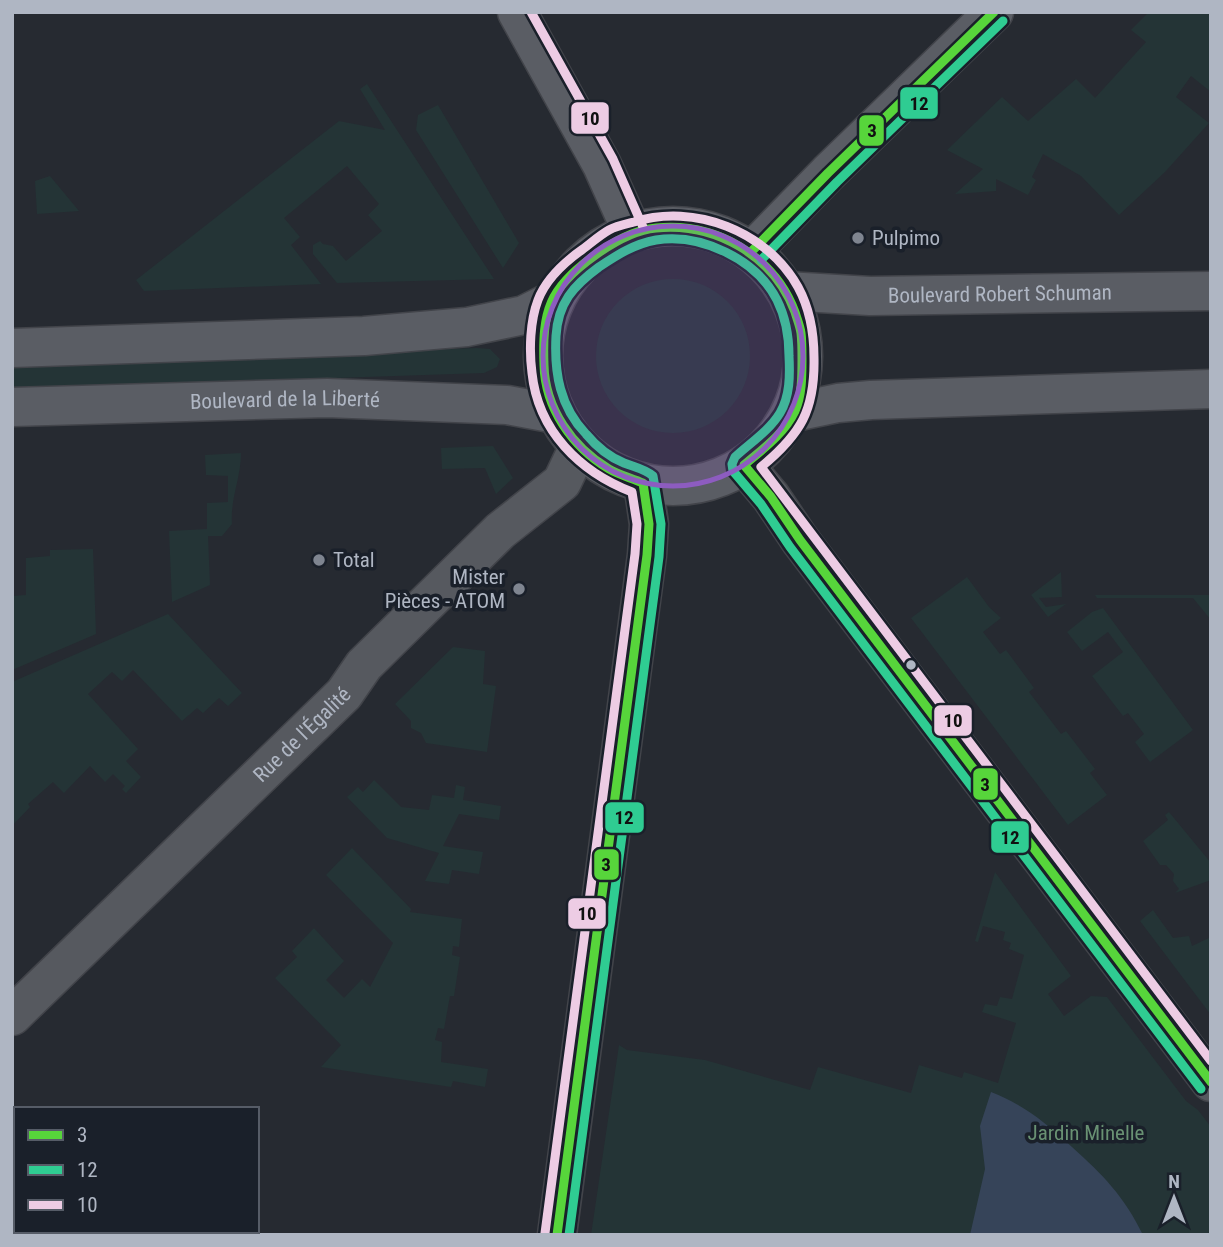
<svg xmlns="http://www.w3.org/2000/svg" width="1223" height="1247" viewBox="0 0 1223 1247" font-family="'Roboto Condensed',sans-serif">
<style>
.green{fill:#243436}
.water{fill:#364459}
.lines{fill:none;stroke-linecap:round;stroke-linejoin:round}
.minor-casing{stroke:#42444a;stroke-width:41}
.tertiary-casing{stroke:#42444a;stroke-width:41}
.secondary-casing{stroke:#42444a;stroke-width:41}
.minor{stroke:#56595f;stroke-width:38}
.tertiary{stroke:#56595f;stroke-width:38}
.secondary{stroke:#5a5d64;stroke-width:38}
.bus-1-casing{stroke:#1a202a;stroke-width:14}
.bus-2-casing{stroke:#1a202a;stroke-width:14}
.bus-3-casing{stroke:#1a202a;stroke-width:14}
.bus-1{stroke:#57d53b;stroke-width:9}
.bus-2{stroke:#2fcc92;stroke-width:9}
.bus-3{stroke:#edcce4;stroke-width:9}
.marked{fill:#8d5cc0;fill-opacity:0.2;stroke:#8d5cc0;stroke-width:5;stroke-linejoin:round}
.poi-dot{fill:#7f8590;stroke:#1a202a;stroke-width:2.5}
.bus-dot{fill:#afb6c3;stroke:#1a202a;stroke-width:2.5}
.labels{text-anchor:middle;stroke-width:7;stroke-linejoin:round;paint-order:stroke}
.poi-label{font-size:21px;fill:#afb6c3;stroke:#1a202a;text-anchor:start}
.street-label{font-size:21px;fill:#afb6c3;stroke:#1a202a}
.park-label{font-size:21px;fill:#699173;stroke:#1a202a}
.line-badge{stroke:#1a202a;stroke-width:2.5}
.pale-badge-label{font-size:19px;text-anchor:middle;font-weight:bold;fill:#111}
</style>
<rect width="100%" height="100%" fill="#262a31"/>
<path class="green" d="M1149,12h62v80l-20,-16 -15,21 33,26 -44,49 -46,43 -38,-39 -38,-22 -11,23 4,3 -8,15 -32,-16v12l-41,3 28,-25 -36,-19 55,-53 26,24 48,-42 19,19 51,-56 -15,-12z
M367,84l127,195 -157,4 -24,-29v-9l7,-4 3,3 10,2 13,15 36,-30 -14,-16 11,-11 -32,-38 -63,52 16,19 -9,8 30,39 -177,7 -8,-11 203,-159 46,9 -25,-41z
M438,105l81,138 -16,25 -87,-138 2,-15z
M50,176l29,35 -42,3 -2,-33z
M596 356a77 77 0 1 1 154 0a77 77 0 1 1-154 0Z
M477,348l13,1 10,10 -3,8 -13,6 -472,16v-25z
M493,446l20,32 -17,16 -11,-26 -43,1 -1,-21z
M241,453c0,25 -11,46 -9,71l-10,12h-14l2,49 -38,17 -3,-71 38,-2v-26l21,-1v-26l-22,-1 -1,-20z
M93,549l3,85 -84,36v-104l1,30 13,-1v-37l24,-2v-6z
M1061,572l1,25 -23,1 7,9 20,-3 -18,13 -17,-22z
M967,577l22,30 12,11 -18,14 17,22 6,-4 28,38 -5,4 32,42 5,-3 29,38 -5,4 17,22 -39,30 -157,-207z
M1095,595h116v25l-18,-22h-96z
M1103,608l90,122 -43,32 -15,-20 9,-8 -16,-21 -5,3 -31,-40 31,-24 -15,-20 -26,19 -15,-19 25,-20z
M168,614l74,79 -14,13 -9,-8 -16,15 -6,-5 -15,13 -49,-51 -11,11 -10,-9 -24,22 50,55 -12,12 15,16 -15,16 -4,-4 3,-3 -12,-12 -8,8 -15,-16 -26,27 -11,-11 -25,22 2,3 -18,19v-144z
M453,647l32,4 -2,33 13,2 -9,66 -61,-9 -5,-10 -10,-5v-7l-16,-17z
M374,780l27,27 28,3 3,-15 22,3 2,-13 9,2 -2,13 38,6 -2,14 -40,-6 -16,32 40,6 -4,22 -27,-4 -3,14 -24,-3 14,-28 -52,-15 -40,-41 11,-10 5,5z
M1169,812l42,51v17l-36,13 4,-4 -6,-8 1,-7 -8,-9h-6l-17,-24 25,-21 -3,-5z
M352,848l59,61 -1,3 52,7 -3,28 -6,-1 -1,9 8,2 -6,39h-4l-6,33 -6,-1 -3,12 7,2 -1,20 47,7 -3,18 -32,-6 -2,6 -130,-20 20,-22 -66,-67 22,-21 -5,-6 22,-23 30,33 -18,19 18,18 18,-19 8,8 23,-44 -67,-68z
M995,872l76,104 -23,18 16,22 27,-20 16,1 79,104 12,9 13,17v108h-620l28,-190 8,5 78,10 105,30 8,-23 93,26 8,-28 43,13 2,-6 34,11 18,-60 -34,-11 3,-8 12,2 3,-9 12,2 12,-44 -15,-6 2,-6 -8,-3 2,-8 -22,-6 -5,16 -3,-1z
M1153,910l20,28 16,-2 3,10 19,-9v78l-71,-94z
M16,1215v16h113l-1,4h-116v-18z"/>
<path class="water" d="M991,1092c35,14 53,30 81,55 31,28 52,49 71,88h-173l15,-66 -5,-43z"/>
<g class="lines">
<defs>
<g id="minor">
<path id="s1" d="M12,1016l332,-322 20,-29 136,-134 62,-49 17,-36"/>
</g>
<path id="tertiary" d="M744,465l27,32 29,43 411,542
M557,1235l90,-680 2,-31 -6,-41"/>
<g id="secondary">
<path d="M517,12l85,153 30,67"/>
<circle cx="673" cy="356" r="130"/>
<path d="M752,251l76,-78 166,-161"/>
<path id="s2" d="M786,291l84,5 341,-5"/>
<path d="M12,348l352,-12 103,-9 57,-12 26,-13"/>
<path id="s3" d="M12,407l315,-9 180,7 49,9"/>
<path d="M795,412l43,-9 33,-3 340,-11"/>
</g>
</defs>
<use href="#minor" class="minor-casing"/>
<use href="#tertiary" class="tertiary-casing"/>
<use href="#secondary" class="secondary-casing"/>
<use href="#minor" class="minor"/>
<use href="#tertiary" class="tertiary"/>
<use href="#secondary" class="secondary"/>
<defs>
<path id="bus-1" d="M752,251l76,-78 166,-161
M557,1235l90,-680 2,-31 -6,-41c-11,-5 -24,-8 -34,-14 -37,-22 -64,-61 -65,-104 -2,-54 5,-77 50,-109 18,-13 39,-26 62,-28 60,-6 118,28 139,84 2,7 5,14 6,21 1,8 1,17 1,26 0,18 0,36 -7,52 -11,23 -32,38 -51,54l27,32 29,43 411,542"/>
<path id="bus-2" d="M761,260l76,-78 166,-161
M569,1235l90,-678 2,-33 -8,-48c-8,-7 -19,-9 -29,-13 -15,-6 -28,-17 -38,-29 -26,-27 -32,-61 -30,-98 2,-33 17,-50 43,-69 18,-12 35,-23 57,-27 45,-7 100,19 121,60 9,18 12,37 12,56 1,20 1,40 -9,57 -11,18 -30,30 -45,44l-3,7 1,7 28,33 29,43 411,542"/>
<path id="bus-3" d="M531,12l82,147 30,68
M545,1233l90,-679 2,-30 -5,-32c-52,-20 -94,-61 -100,-119 -3,-23 -2,-52 6,-73 8,-21 28,-39 45,-51 8,-6 17,-14 26,-19 7,-4 17,-6 25,-8 60,-19 133,9 164,65 12,22 16,46 16,71 1,52 -13,76 -53,109l450,594"/>
</defs>
<use href="#bus-1" class="bus-1-casing"/>
<use href="#bus-2" class="bus-2-casing"/>
<use href="#bus-3" class="bus-3-casing"/>
<use href="#bus-1" class="bus-1"/>
<use href="#bus-2" class="bus-2"/>
<use href="#bus-3" class="bus-3"/>
</g>
<path class="marked" d="M543 356a130 130 0 1 1 260 0a130 130 0 1 1-260 0Z"/>
<g class="poi-dot">
<circle cx="858" cy="238" r="7"/>
<circle cx="319" cy="560" r="7"/>
<circle cx="519" cy="589" r="7"/>
</g>
<circle class="bus-dot" cx="911" cy="665" r="6"/>
<g class="labels">
<g class="poi-label">
<text x="872" y="245">Pulpimo</text>
<text x="333" y="567">Total</text>
<text x="505" y="584" text-anchor="end">Mister<tspan x="505" dy="24">Pièces - ATOM</tspan></text>
</g>
<g class="street-label">
<text dy="7" stroke="none"><textPath href="#s2" startOffset="214">Boulevard Robert Schuman</textPath></text>
<text dy="7" stroke="none"><textPath href="#s3" startOffset="273">Boulevard de la Liberté</textPath></text>
<text dy="7" stroke="none"><textPath href="#s1" startOffset="404">Rue de l'Égalité</textPath></text>
</g>
<g class="park-label">
<text x="1086" y="1140">Jardin Minelle</text>
</g>
</g>
<g class="line-badge">
<rect x="899" y="86" width="40" height="34" rx="7" fill="#2fcc92"/>
<rect x="570" y="101" width="40" height="34" rx="7" fill="#edcce4"/>
<rect x="858" y="114" width="27" height="33" rx="7" fill="#57d53b"/>
<rect x="933" y="704" width="40" height="33" rx="7" fill="#edcce4"/>
<rect x="972" y="767" width="27" height="34" rx="7" fill="#57d53b"/>
<rect x="604" y="801" width="41" height="33" rx="7" fill="#2fcc92"/>
<rect x="990" y="820" width="40" height="34" rx="7" fill="#2fcc92"/>
<rect x="593" y="848" width="27" height="33" rx="7" fill="#57d53b"/>
<rect x="567" y="897" width="40" height="33" rx="7" fill="#edcce4"/>
</g>
<g class="pale-badge-label">
<text x="919" y="110">12</text>
<text x="590" y="125">10</text>
<text x="872" y="137">3</text>
<text x="953" y="727">10</text>
<text x="985" y="791">3</text>
<text x="624" y="824">12</text>
<text x="1010" y="844">12</text>
<text x="606" y="871">3</text>
<text x="587" y="920">10</text>
</g>
<rect width="1223" height="1247" fill="none" stroke="#afb6c3" stroke-width="28"/>
<rect x="14" y="1107" width="245" height="126" fill="#1a202a" stroke="#565c67" stroke-width="2"/>
<rect x="28" y="1130" width="35" height="10" fill="#57d53b" stroke="#565c67" stroke-width="2"/>
<text x="77" y="1142" font-size="21" fill="#afb6c3">3</text>
<rect x="28" y="1165" width="35" height="10" fill="#2fcc92" stroke="#565c67" stroke-width="2"/>
<text x="77" y="1177" font-size="21" fill="#afb6c3">12</text>
<rect x="28" y="1200" width="35" height="10" fill="#edcce4" stroke="#565c67" stroke-width="2"/>
<text x="77" y="1212" font-size="21" fill="#afb6c3">10</text>
<g transform="translate(1174 1198)" stroke="#1a202a" stroke-width="5" paint-order="stroke">
<path d="M0-5L12 26L0 18L-12 26Z" fill="#afb6c3"/>
<text y="-10" font-size="19" font-weight="bold" text-anchor="middle" fill="#afb6c3">N</text>
</g>
</svg>
